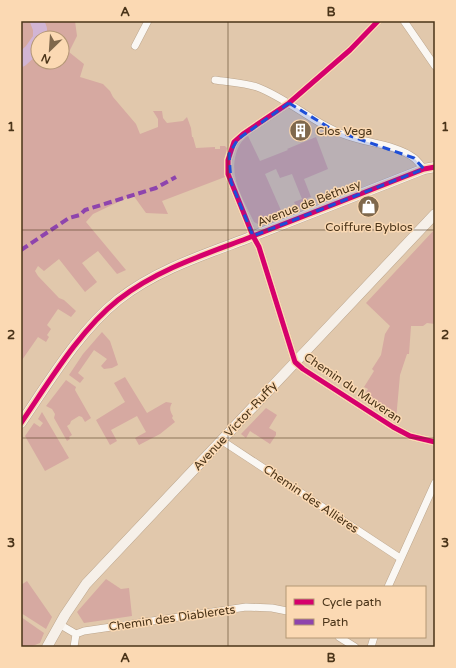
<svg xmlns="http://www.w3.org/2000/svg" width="456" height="668" viewBox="0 0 456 668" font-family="'Varela Round',sans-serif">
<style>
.green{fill:#d6a9a1;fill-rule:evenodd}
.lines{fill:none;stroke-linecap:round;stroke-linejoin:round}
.river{stroke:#d2b5d4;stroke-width:14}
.street-casing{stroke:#bca68d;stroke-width:8}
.secondary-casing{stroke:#bca68d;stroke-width:11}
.street{stroke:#faf7f3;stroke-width:7}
.secondary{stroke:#f6f0e9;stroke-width:10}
.quiet{stroke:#8e44ad;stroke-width:4;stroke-dasharray:8 4;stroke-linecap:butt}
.cycleway-casing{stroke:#fbd9b3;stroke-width:8}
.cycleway{stroke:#d6006c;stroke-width:5}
.marked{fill:#1d4ed8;fill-opacity:0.2;stroke:#1d4ed8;stroke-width:3;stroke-dasharray:8 5;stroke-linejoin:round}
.grid{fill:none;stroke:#4a3419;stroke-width:1;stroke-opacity:0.55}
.labels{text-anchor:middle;stroke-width:3;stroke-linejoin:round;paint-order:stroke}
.poi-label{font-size:12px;fill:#4a3419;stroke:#fbd9b3;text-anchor:start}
.street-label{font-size:12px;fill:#4a3419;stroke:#fbd9b3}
.neatline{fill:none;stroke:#4a3419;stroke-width:1.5}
.grid-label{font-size:13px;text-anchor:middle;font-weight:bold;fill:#4a3419}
</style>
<rect width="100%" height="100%" fill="#e1c8ac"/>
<path class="green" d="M21,21h54l2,15 -8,16 15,12 -4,13 23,7 7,7 3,6 23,27 4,10 18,-7v-8l-5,-8h9l1,7 4,5 16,-2 4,-4 4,11 1,9h1l3,11 19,-1v2h5v-3h5l2,2 -3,14 1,15 -63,24 6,13 -22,-1 -13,-18 -40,19 -7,8 40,48 -9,4 -19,-23 -16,12 15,19 -12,10 -26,-33 -15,12 -6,-5 -3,5 3,5 21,22 5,2 12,11 -5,6 -13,-8 -11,16 4,4 -4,6 2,2 -3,5 -8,-5 -16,23zM38,38h24v24h-24z
M248,136l12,25 28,-11 -1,-1 29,-12 12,32 -24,10 7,18 -4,1 2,6 -12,4 -3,-6 8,-3 -10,-25 -12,4 -4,-9 -11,5 18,41 -23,10 -6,-3c-10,-21 -25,-44 -18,-68 2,-8 6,-14 12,-18z
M435,229v95l-8,-1 -4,3h-12l-2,28h-2l-7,21 -4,45 -33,-22 5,-9 -4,-2 10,-16 -2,-2 9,-14 4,-21 5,-8 -24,-23z
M102,332l8,9 8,24 -6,3 -8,1 -3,-3 6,-7 -13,-9 -16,23 6,5 -4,5 -11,-8 14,-21z
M125,377l22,36 19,-11 6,1c-3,5 -2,8 1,13l-1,2 3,4 -15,12 -21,11 -4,-7 11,-6 -9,-16 -26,14 6,11 -7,4 -14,-25 29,-18 -11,-19z
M66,380l10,7 -1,3 16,28 -6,4 -3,-5 -3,-1 -8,5 -1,3 -3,2 5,9 -3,2 1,2 -3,2 -13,-23 1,-4 -3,-5 -6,-3z
M266,408l11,7 -8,13 7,4v3l-6,9 -20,-13 -4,7 -5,-4z
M42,412l27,46 -24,13 -20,-35 9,-13 6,4 3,-4 -5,-4z
M106,579l15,10 8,-1 3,28 -48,7 -7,-11z
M27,581l25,36 -6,12 -25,-16v-28z
M21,617l23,16 -4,10 -10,4h-9z"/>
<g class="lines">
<path class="river" d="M37,21l3,8v9
M21,60l10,-9 7,-10"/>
<defs>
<path id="street" d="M378,21l-28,29 -61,53 -46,31 -9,8 -6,18v14l25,62 6,11 36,115 8,7 90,58 17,9 25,6
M404,21l31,45
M135,46l13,-25
M215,80c13,2 29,3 42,7 32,12 58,38 91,49 19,7 49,9 66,22 4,3 7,8 10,11
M221,440l179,118
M388,587l47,-104
M59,624l17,10
M76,634l8,-3 41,-6 121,-18 26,1 15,3
M339,637l16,10
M74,647l2,-13
M371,647l3,-10"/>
<path id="secondary" d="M21,423c28,-41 58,-92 97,-123 37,-29 82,-44 125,-60 60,-24 121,-47 181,-71l11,-2
M47,647l18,-32 21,-31 349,-370"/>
</defs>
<use href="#street" class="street-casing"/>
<use href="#secondary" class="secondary-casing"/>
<use href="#street" class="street"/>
<use href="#secondary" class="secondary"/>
<path class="quiet" d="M21,250l48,-32 11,-3 5,-5 71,-22 20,-11"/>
<defs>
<path id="cycleway" d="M378,21l-28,29 -61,53 -46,31 -9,8 -6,18v14l25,62 6,11 36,115 8,7 90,58 17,9 25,6
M21,423c28,-41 58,-92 97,-123 37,-29 82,-44 125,-60 60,-24 121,-47 181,-71l11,-2"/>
</defs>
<use href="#cycleway" class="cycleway-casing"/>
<use href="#cycleway" class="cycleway"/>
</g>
<path class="marked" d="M289,103l44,27 81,28 10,11 -171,67 -22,-54 -2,-28 9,-15z"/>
<path class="grid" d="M228,21v626M21,230h414M21,438h414"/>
<defs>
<symbol id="building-disc" viewBox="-11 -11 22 22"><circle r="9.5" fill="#7f684c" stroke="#fbd9b3"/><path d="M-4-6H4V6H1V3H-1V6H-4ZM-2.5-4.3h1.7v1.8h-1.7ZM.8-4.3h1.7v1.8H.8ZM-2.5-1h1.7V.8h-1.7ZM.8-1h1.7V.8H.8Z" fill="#fff"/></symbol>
<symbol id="shop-disc" viewBox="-11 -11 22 22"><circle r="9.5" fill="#7f684c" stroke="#fbd9b3"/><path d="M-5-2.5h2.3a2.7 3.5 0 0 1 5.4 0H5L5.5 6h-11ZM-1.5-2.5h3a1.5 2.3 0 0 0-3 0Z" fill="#fff"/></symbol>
</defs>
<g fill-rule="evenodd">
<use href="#building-disc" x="288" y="118" width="25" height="25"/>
<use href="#shop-disc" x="356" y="194" width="25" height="25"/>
</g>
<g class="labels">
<g class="poi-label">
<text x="316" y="135">Clos Vega</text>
<text x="369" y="231" text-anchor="middle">Coiffure Byblos</text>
</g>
<g class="street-label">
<text transform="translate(309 203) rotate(-21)" y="4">Avenue de Béthusy</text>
<text transform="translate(353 388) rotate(34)" y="4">Chemin du Muveran</text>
<text transform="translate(235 426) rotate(-47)" y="4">Avenue Victor-Ruffy</text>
<text transform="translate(311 499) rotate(34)" y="4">Chemin des Allières</text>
<text transform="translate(172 618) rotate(-8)" y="4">Chemin des Diablerets</text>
</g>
</g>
<rect width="456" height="668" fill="none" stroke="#fbd9b3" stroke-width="44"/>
<rect x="286" y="586" width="140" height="52" fill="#fbd9b3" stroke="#b49775"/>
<rect x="294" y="599" width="20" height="6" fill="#d6006c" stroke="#b49775"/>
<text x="322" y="606" font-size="12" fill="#4a3419">Cycle path</text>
<rect x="294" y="619" width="20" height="6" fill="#8e44ad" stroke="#b49775"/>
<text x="322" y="626" font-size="12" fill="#4a3419">Path</text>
<g transform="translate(50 50) rotate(205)"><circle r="19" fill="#fbd9b3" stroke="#b49775"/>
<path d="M0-3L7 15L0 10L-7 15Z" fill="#7f684c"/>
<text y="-6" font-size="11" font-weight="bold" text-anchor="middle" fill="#4a3419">N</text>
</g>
<rect x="22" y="22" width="412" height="624" class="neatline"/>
<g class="grid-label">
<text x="125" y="16">A</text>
<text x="331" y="16">B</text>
<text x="11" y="131">1</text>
<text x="445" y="131">1</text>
<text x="11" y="339">2</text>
<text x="445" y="339">2</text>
<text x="11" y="547">3</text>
<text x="445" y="547">3</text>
<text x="125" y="662">A</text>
<text x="331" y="662">B</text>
</g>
</svg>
